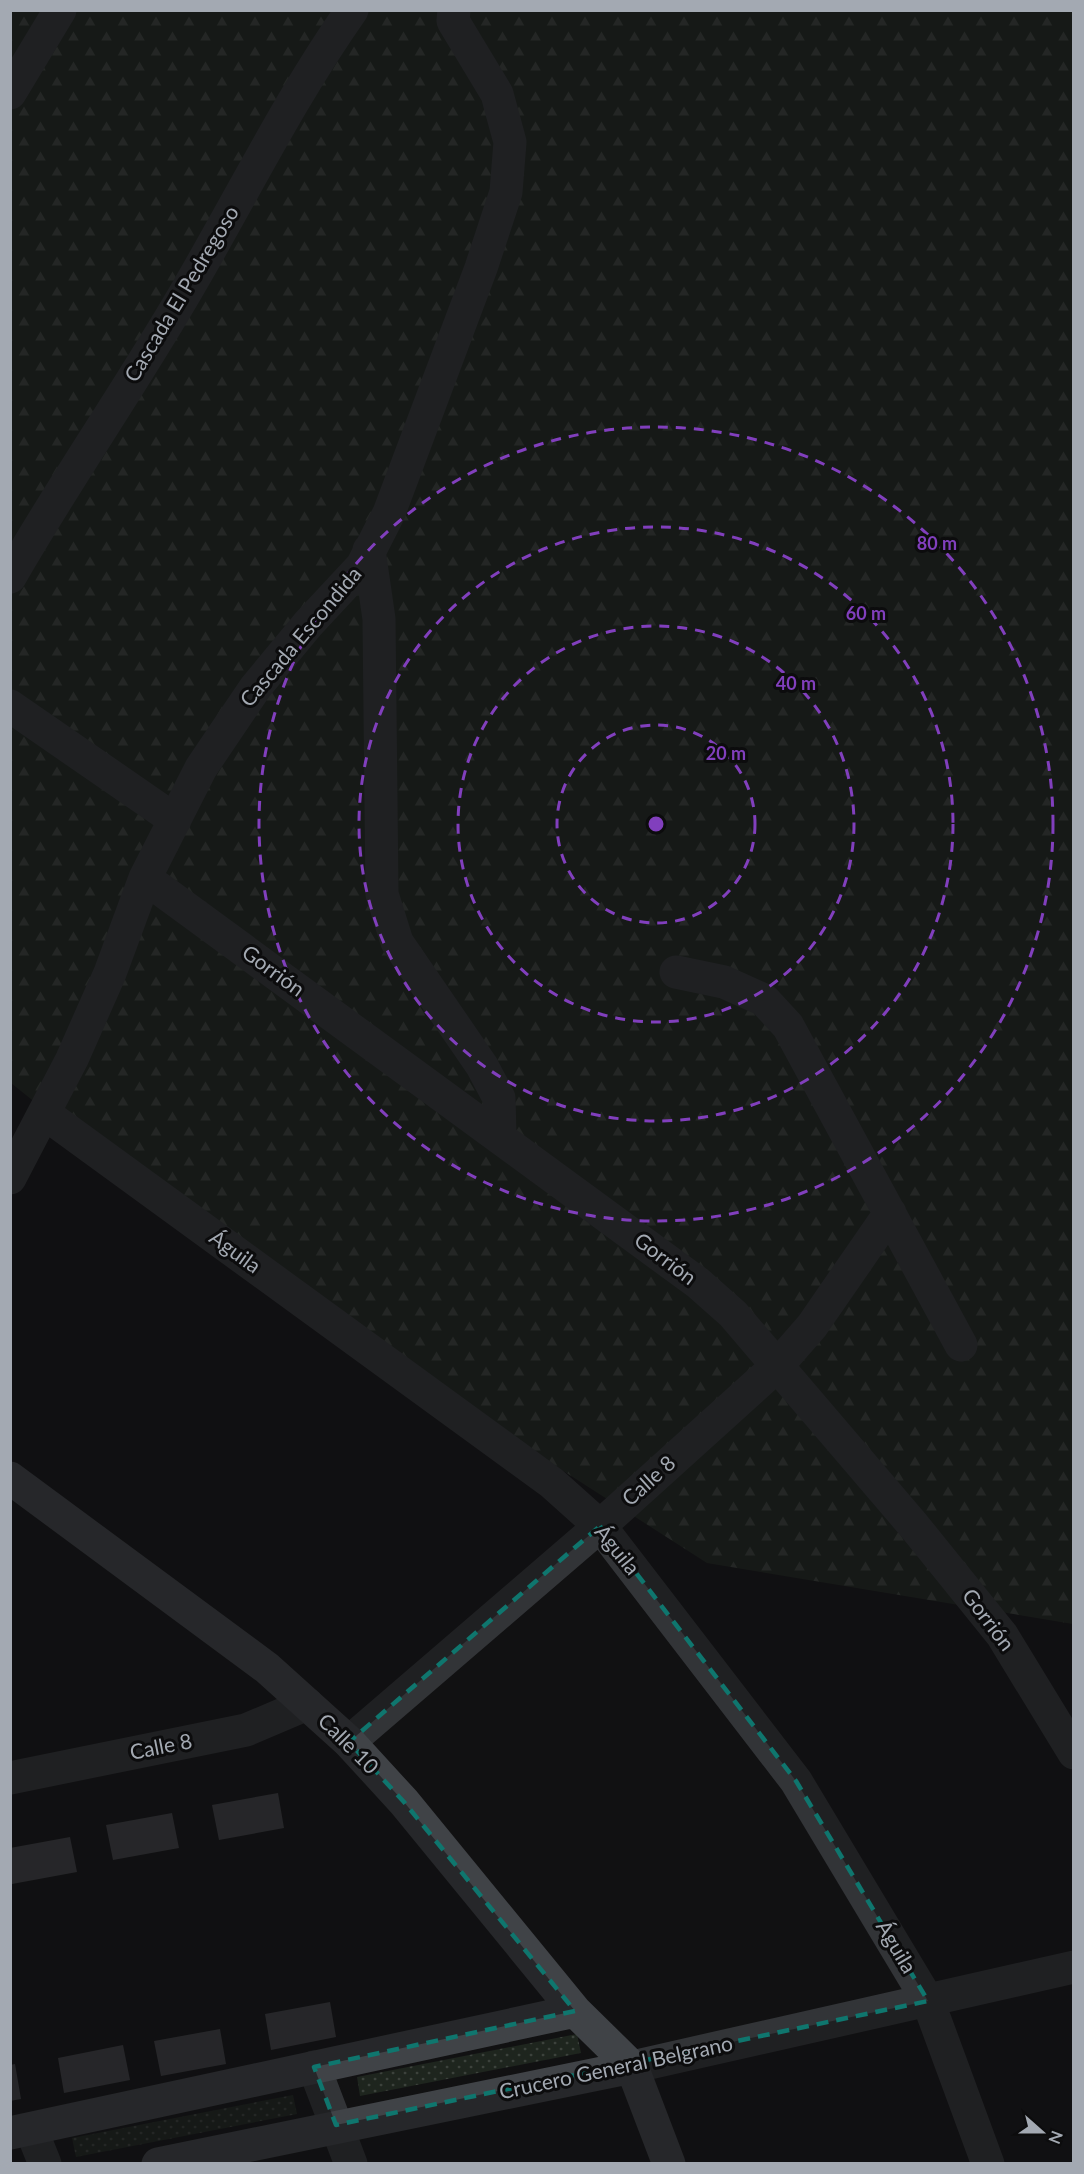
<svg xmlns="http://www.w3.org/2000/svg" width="1084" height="2174" viewBox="0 0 1084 2174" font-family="Lato,sans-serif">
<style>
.green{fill:url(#green-dots)}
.forest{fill:url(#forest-firs)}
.building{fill:#404145}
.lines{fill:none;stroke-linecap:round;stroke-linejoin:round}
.street{stroke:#323437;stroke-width:33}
.secondary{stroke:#404347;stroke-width:33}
.marked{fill:none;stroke:#0f766e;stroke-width:4.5;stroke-dasharray:12 8;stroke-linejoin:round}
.ring{fill:none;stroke:#813fbd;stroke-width:3;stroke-dasharray:10 8}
.labels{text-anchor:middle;stroke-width:6;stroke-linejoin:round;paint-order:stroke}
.street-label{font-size:21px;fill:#a3a9b2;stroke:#0c0c0d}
.centre{fill:#813fbd;stroke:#0c0c0d;stroke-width:3}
.ring-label{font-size:18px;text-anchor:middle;font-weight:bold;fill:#813fbd;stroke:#0c0c0d;stroke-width:6;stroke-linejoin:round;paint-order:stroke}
</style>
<defs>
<pattern id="green-dots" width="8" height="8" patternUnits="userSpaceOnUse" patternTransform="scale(1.5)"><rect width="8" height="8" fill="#1e251e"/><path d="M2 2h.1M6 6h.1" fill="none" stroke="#3c423c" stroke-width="1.8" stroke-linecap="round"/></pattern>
<pattern id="forest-firs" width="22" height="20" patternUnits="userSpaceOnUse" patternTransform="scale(1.5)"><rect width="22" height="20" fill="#1e251e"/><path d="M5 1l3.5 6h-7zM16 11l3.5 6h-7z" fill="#3c423c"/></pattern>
</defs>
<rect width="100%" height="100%" fill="#111112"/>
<path class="green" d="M577,2034l4,19 -221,43 -3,-19z
M293,2095l4,19 -221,43 -4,-19z"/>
<path class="forest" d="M10,11h1063v1613l-366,-61 -485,-311 -211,-169z"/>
<path class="building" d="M278,1793l6,35 -65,12 -7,-35z
M172,1813l7,35 -66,12 -7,-35z
M70,1837l7,35 -65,12 -2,-36z
M330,2002l6,35 -65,13 -6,-36z
M220,2029l6,35 -65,12 -7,-35z
M123,2045l7,35 -66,13 -6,-35z
M15,2064l6,35 -11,2v-36z"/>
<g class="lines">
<path class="street" d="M10,93l50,-83
M369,550l10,69 3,275 15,48 85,124 17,32 1,38
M10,577c55,-96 118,-186 174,-282 56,-95 104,-194 168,-285
M10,706l165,114
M145,878l553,405 35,31 181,212 88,109 72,118
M676,972l48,10 40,18 24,26 173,319
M44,1113l508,370 48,43 196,255 132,220 60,163
M10,1178l62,-119 38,-86 35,-95 56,-110 54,-80 53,-64 54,-58 27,-53 92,-245 25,-76 4,-50 -13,-48 -44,-73 1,-11
M349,1742l251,-216 178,-161 34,-39 78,-113
M10,1778l236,-48 61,-26
M314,2067l37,97
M632,2067l442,-100
M31,2129l14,35"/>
<path class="secondary" d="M10,1478l257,190 82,74 55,60 171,209 57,56 37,97
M10,2133l565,-122
M158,2164l474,-97"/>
</g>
<path d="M0 0H1084V2174H0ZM600,1526l196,255 132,220 -592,124 -22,-58 261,-56 -171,-209 -55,-60z" fill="#111112" fill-opacity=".55" fill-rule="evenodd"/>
<path class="marked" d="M600,1526l196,255 132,220 -592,124 -22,-58 261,-56 -171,-209 -55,-60z"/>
<g class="ring">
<circle cx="656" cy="824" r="99"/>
<circle cx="656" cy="824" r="198"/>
<circle cx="656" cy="824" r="297"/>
<circle cx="656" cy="824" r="397"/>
</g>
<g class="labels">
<g class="street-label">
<text transform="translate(182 294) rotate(-59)" y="7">Cascada El Pedregoso</text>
<text transform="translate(301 637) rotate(-50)" y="7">Cascada Escondida</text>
<text transform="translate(273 971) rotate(36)" y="7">Gorrión</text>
<text transform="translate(235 1252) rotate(36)" y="7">Águila</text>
<text transform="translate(665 1259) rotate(37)" y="7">Gorrión</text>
<text transform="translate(649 1481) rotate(-42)" y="7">Calle 8</text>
<text transform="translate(617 1550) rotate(51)" y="7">Águila</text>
<text transform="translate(988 1620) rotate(53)" y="7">Gorrión</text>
<text transform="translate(348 1744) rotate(45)" y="7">Calle 10</text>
<text transform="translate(161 1747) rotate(-11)" y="7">Calle 8</text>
<text transform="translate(896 1947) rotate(59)" y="7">Águila</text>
<text transform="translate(616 2068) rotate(-12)" y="7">Crucero General Belgrano</text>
</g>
</g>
<circle cx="656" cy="824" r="9" class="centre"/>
<g class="ring-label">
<text x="937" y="550">80 m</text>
<text x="866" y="620">60 m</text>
<text x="796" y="690">40 m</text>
<text x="726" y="760">20 m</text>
</g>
<rect width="1084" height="2174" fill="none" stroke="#a3a9b2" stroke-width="24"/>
<g transform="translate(1042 2132) rotate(111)" stroke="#0c0c0d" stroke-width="4.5" paint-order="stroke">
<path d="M0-4.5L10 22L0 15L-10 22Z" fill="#a3a9b2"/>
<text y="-9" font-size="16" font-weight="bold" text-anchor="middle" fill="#a3a9b2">N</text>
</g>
</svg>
